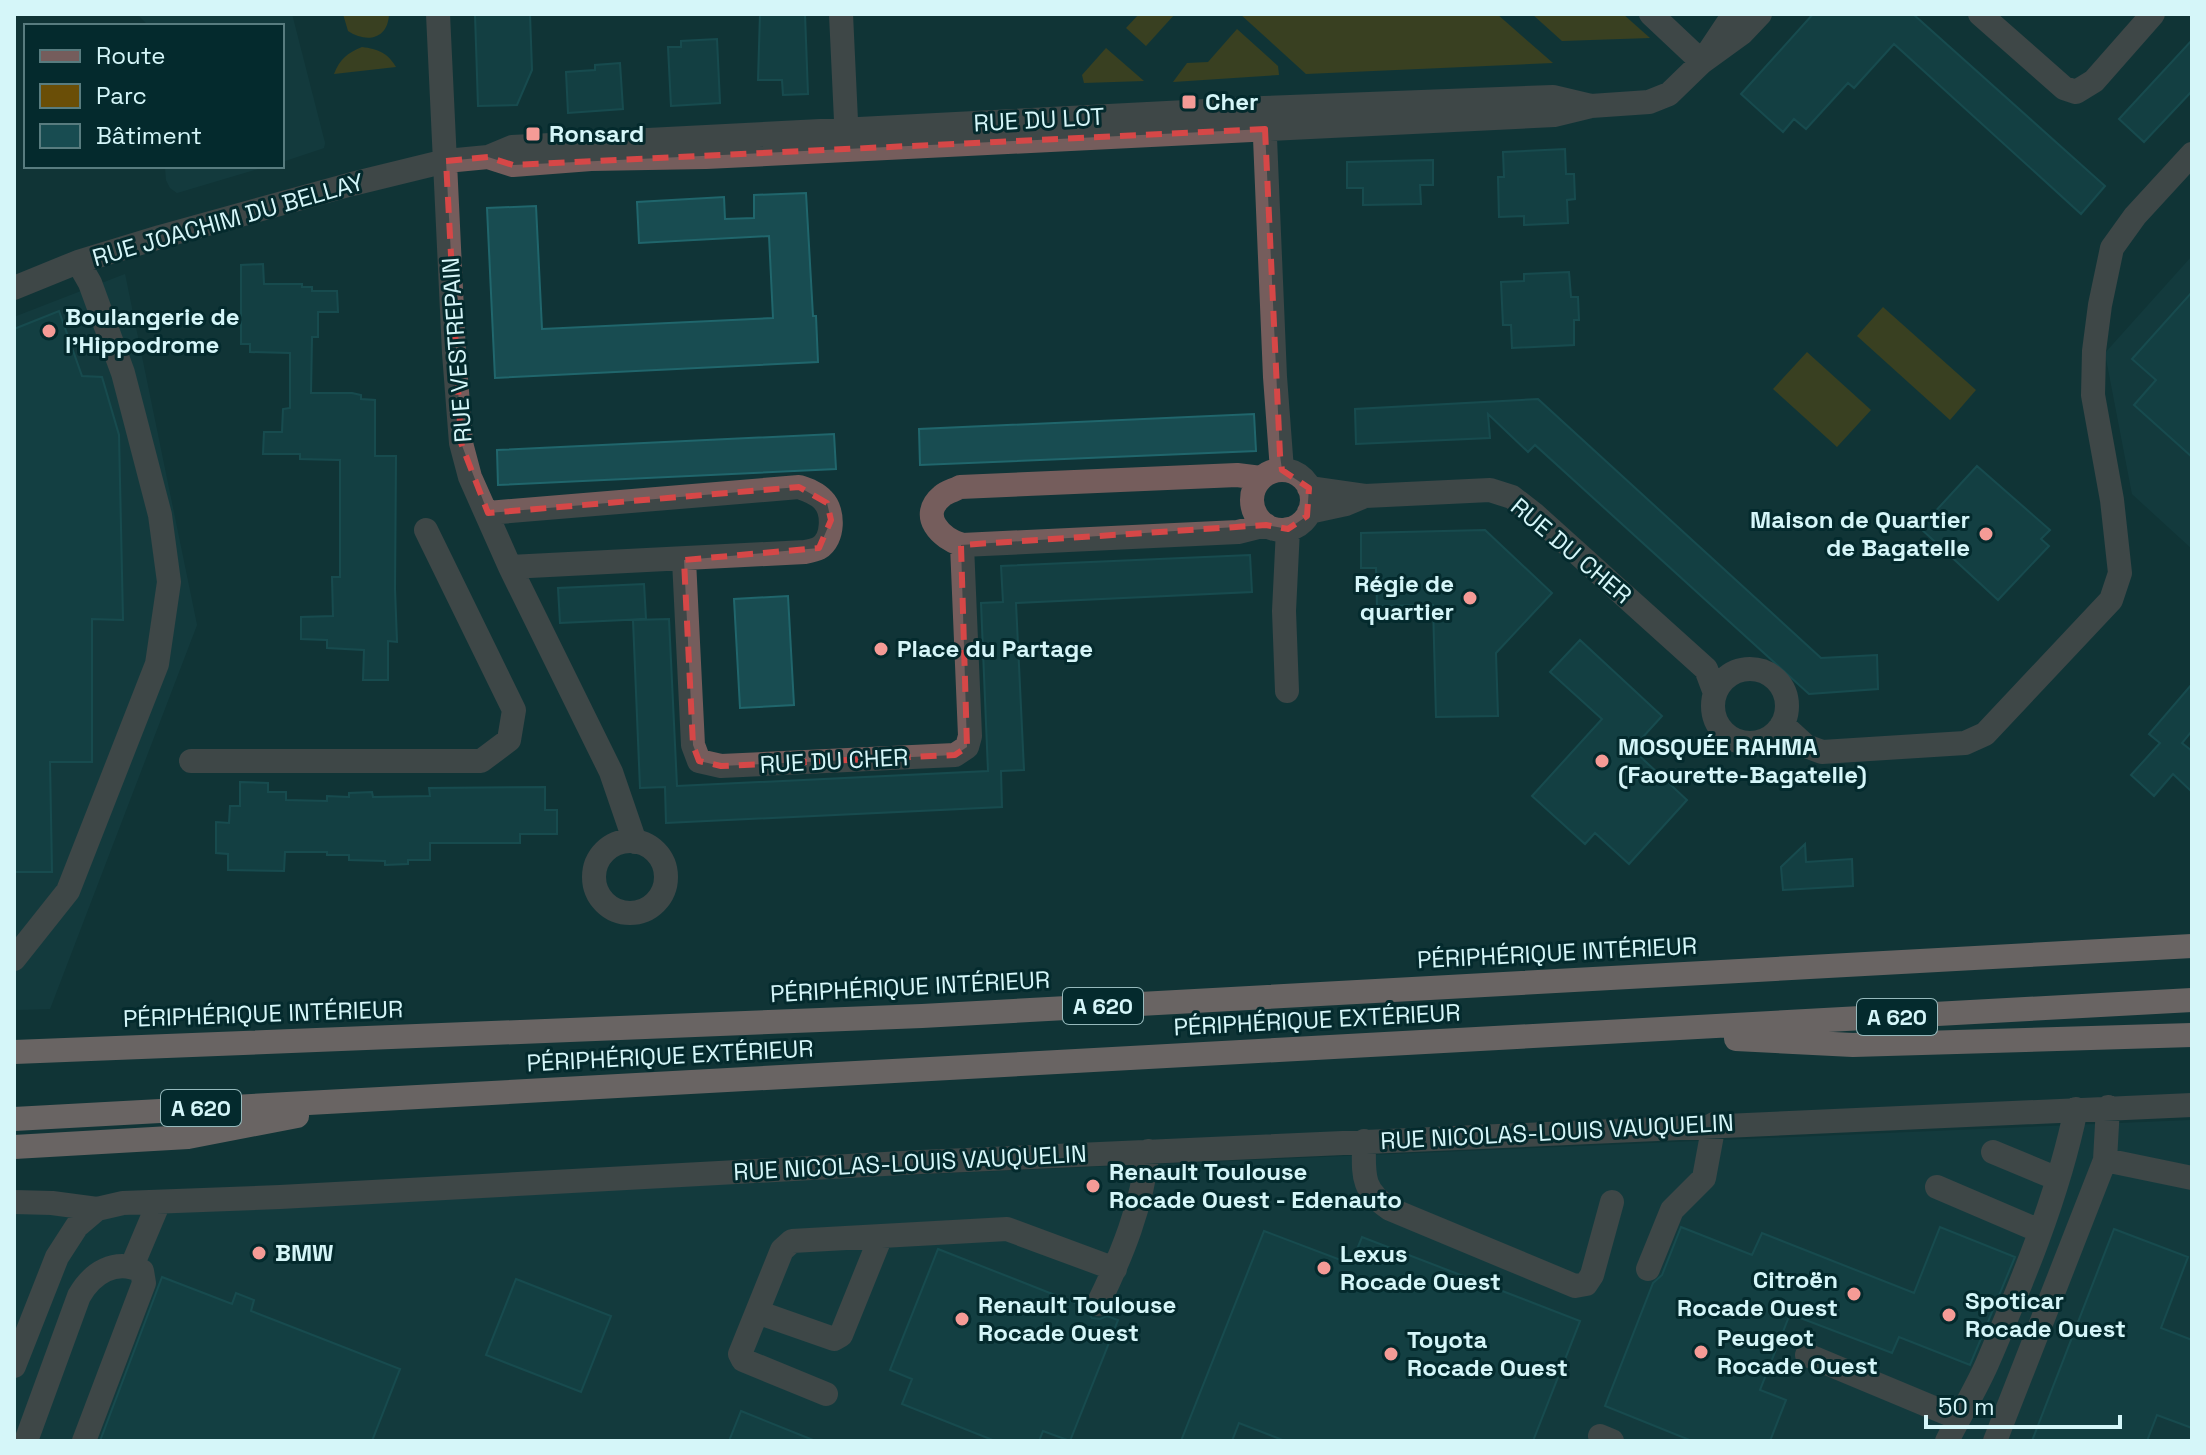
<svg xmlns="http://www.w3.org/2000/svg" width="2206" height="1455" viewBox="0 0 2206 1455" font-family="'Space Grotesk',sans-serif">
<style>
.built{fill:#174246}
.green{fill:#6a4e07}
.building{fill:#184c51;stroke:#20666c;stroke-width:2}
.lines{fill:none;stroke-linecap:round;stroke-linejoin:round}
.minor{stroke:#755d5c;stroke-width:24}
.highway{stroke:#d69d99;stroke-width:24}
.marked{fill:none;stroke:#d64747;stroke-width:6;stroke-dasharray:16 10;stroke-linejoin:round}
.poi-dot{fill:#f59b96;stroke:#042a2d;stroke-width:3}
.labels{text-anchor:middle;stroke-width:6;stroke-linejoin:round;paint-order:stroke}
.shield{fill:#042a2d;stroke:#96b9bc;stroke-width:2}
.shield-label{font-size:22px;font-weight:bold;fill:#d5f6f9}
.poi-label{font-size:24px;font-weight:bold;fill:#d5f6f9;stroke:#042a2d;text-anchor:start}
.street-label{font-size:24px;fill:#d5f6f9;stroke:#042a2d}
</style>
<rect width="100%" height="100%" fill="#103437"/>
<path class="built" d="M137,14h155l33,129 -1,5 -42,14v-136h-133z
M165,166h103l-91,27 -7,-5 -4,-8z
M2192,256v293l-60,-55 -27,-141z
M125,274l72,351 -147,384 -36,1v-693z
M2192,1120v321h-2178v-228z"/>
<path class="green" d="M343,14h46c-1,26 -23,29 -41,17z
M1139,14h36l-29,32 -20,-18z
M1240,14h257l56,49 -247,11z
M1532,14h91l27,24 -88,3z
M1237,29l41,37 1,9 -106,7 14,-19 21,-1z
M362,47c16,2 26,6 34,20l-62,7c6,-15 13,-21 28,-27z
M1106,48l38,33 -60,2 -2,-8z
M1883,307l93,83 -26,30 -93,-84z
M1807,352l64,58 -34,37 -64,-58z"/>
<path class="building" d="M475,14h55l2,56 -15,35 -39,1z
M760,14h45l3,80 -25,1 -1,-15h-24z
M1813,14h100l192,172 -24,28 -187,-170 -40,44 -6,-5 -42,46 -12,-10 -11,13 -42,-38z
M717,39l3,64 -49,3 -3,-59h13v-6z
M2192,40v51l-48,51 -25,-23z
M620,63l3,46 -55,4 -2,-41 29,-2v-5z
M1565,149l1,25h8l1,25 -8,1 1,23 -44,2v-9l-25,1 -1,-40h6l-1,-25z
M1433,160v25h-13l1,19 -58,1v-17h-16v-26z
M806,193l7,123h3l2,46 -323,16 -8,-170 49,-2 6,123 231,-11 -4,-82 -130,7 -2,-41 87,-5 1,22 29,-1v-23z
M263,264l1,20h38v3h10v4h25l1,21h-20v25h-6l-1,56h41l9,2v4l14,1v56h21l-1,133 2,53 -9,-1v39h-25l1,-30 -37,-2v-8l-26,-1v-22l32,-1 -1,-39h8v-117l-40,-1v-5h-37l1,-22h18l1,-23 7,-1v-55l-40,-1v-8h-9v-79z
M1569,272l2,25h7l1,23h-5v25l-62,3 -1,-23h-8l-2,-43 23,-1v-7z
M2192,292v165l-58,-52 22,-25 -24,-21z
M59,311l23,65 20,1 17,58 4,185 -31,-1v143h-42l2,110h-38v-543z
M1538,399l283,259 56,-3 1,34 -69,5 -274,-249 -7,7 -40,-38 2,24 -134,6 -1,-35z
M1254,414l2,37 -336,14 -1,-36z
M834,434l2,35 -338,16 -1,-35z
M1977,466l73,64 -9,9 8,7 -51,54 -78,-72z
M1485,530l67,63 -56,60 2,63 -62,1 -3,-112 -56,1 -1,-38h-15v-35z
M1250,555l2,37 -236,11 8,167 -23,1 1,36 -336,16 -1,-36 -25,1 -7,-168 36,-1 8,167 311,-15 -7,-168 22,-1 -2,-36z
M644,584l2,35 -86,4 -2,-35z
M788,596l6,109 -54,3 -6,-109z
M1580,640l82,76 -30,33 55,51 -58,64 -34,-31 -10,11 -53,-48 70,-77 -52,-47z
M2192,684v47l-10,12 10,8v41l-19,-18 -19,22 -23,-21 29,-32 -11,-9z
M240,782l28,1v9h18v8l41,1v-5l22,1v-4l23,-1 1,5 57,-1 -1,-8 116,-1v23h12v24h-37v9h-90v17h-22v4l-23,1v-4l-36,-1v-5h-22v-3h-42l-1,19 -56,-1v-16l-12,-1v-31l13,1 1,-17h10z
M1805,844l1,18 46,-3 1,27 -70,4 -2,-23z
M1681,1227l71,28 10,-22 152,60 26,-66 75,30 -45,108 -71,-28 -7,16 -102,-39 -30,76 26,10 -16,41h-78l-87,-35 48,-123 9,-8z
M2114,1229l74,28 -27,71 31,12v88l-35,-13 -10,26h-115z
M1264,1231l87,33 11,-27 218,84 -47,120h-248l-46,-18 -7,18h-51z
M938,1249l145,57 9,12 8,1 7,-3 11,4 -48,121 -27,-10 -4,10h-44l-93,-37 10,-25 -22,-9z
M162,1277l70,27 4,-11 18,7 -3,11 149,58 -28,72h-272z
M516,1279l95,37 -30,76 -95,-37z
M741,1411l72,29v1h-84z"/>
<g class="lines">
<path class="minor" d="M438,14l16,339 7,90 9,34 40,90 101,205 24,70
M841,14l6,128
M1651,14l51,48
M1980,14l84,74 12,4 18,-11 59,-67
M1710,50l24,-36
M1264,114l11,263 7,93
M488,157l25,8 78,-6 115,-2 848,-42 37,-9 58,-4 20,-8 33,-32 40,-29 18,-19
M14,288l64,-26 82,-25 192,-53 94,-23 42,-4 24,-10 752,-39 289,-11 38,9
M1252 500a30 30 0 1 1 60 0a30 30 0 1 1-60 0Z
M1261,478l-24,-3 -277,12c-5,3 -14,5 -18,9 -24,20 -1,42 20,49l276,-13 28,-7
M1309,488l56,8 -19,8 -37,8
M1365,496l125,-6 22,7 22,17 172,155 9,24
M488,513l311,-26c9,3 18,6 24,13 11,11 11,39 -4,48 -4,2 -9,3 -14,4l-295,15
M684,560l9,185 6,16 22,5 234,-11 12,-8 3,-11 -8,-191
M1713 706a37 37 0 1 1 74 0a37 37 0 1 1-74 0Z
M1287,691l-3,-80 4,-82
M1782,724l24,22 16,6 143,-9 20,-9 126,-134 9,-27 -8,-73 -19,-105 1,-44 6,-46 12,-57 23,-32 57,-62
M191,761h290l28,-21 5,-30 -88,-180
M594 877a36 36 0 1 1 72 0a36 36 0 1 1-72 0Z
M14,959l54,-68 89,-227 12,-82 -9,-67 -37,-142 -33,-90 -12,-21
M1364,1141c0,33 -4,48 26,68l185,77 11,-2 6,-9 20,-73
M1993,1152l65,27
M2105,1160l87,18
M1937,1187l103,44
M14,1202l38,1 45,6
M132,1266l27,-64
M1648,1269l24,-59 32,-32 10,-54
M1098,1304c24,-49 44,-98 50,-153
M757,1312l77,27 7,-4 40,-99
M1807,1355l151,63
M14,1366l43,-109 20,-31 20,-17 26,-6 157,-6 641,-35 1271,-57
M826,1394l-83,-34 -3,-6 42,-104 10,-9 215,-12 108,40
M1600,1436l12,5
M26,1441l53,-145c13,-23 36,-38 63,-25l2,12 -60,158
M1947,1441c13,-26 28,-50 40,-77 35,-82 71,-167 89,-255
M1995,1441l110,-281 3,-53"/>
<path class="highway" d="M1736,1039l117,6 339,-10
M14,1052l908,-36 1270,-70
M14,1119l2178,-119
M14,1147l174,-10 109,-21"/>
</g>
<path d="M0 0H2206V1455H0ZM1265,129l15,326 2,15 27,18 -2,28 -19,13 -22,-4 -305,20 6,202 -12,8 -234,11 -22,-5 -6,-16 -9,-185 135,-12 12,-28 -4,-17 -28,-16 -311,26 -27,-70 -15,-282 42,-4 25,8z" fill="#103437" fill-opacity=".55" fill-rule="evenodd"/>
<path class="marked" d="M1265,129l15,326 2,15 27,18 -2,28 -19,13 -22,-4 -305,20 6,202 -12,8 -234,11 -22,-5 -6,-16 -9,-185 135,-12 12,-28 -4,-17 -28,-16 -311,26 -27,-70 -15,-282 42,-4 25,8z"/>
<g class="poi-dot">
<rect x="1181" y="94" width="16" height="16" rx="4"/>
<rect x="525" y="126" width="16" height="16" rx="4"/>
<circle cx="49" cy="331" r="8"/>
<circle cx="1986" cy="534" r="8"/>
<circle cx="1470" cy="598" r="8"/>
<circle cx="881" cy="649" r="8"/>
<circle cx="1602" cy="761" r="8"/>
<circle cx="1093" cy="1186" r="8"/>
<circle cx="259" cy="1253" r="8"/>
<circle cx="1324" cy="1268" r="8"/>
<circle cx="1854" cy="1294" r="8"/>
<circle cx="1949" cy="1315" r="8"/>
<circle cx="962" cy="1319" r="8"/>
<circle cx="1701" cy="1352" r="8"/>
<circle cx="1391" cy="1354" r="8"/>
</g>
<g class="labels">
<g class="shield">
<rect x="1063" y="988" width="80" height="36" rx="6"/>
<rect x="1857" y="999" width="80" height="36" rx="6"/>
<rect x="161" y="1090" width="80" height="36" rx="6"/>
</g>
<g class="shield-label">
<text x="1103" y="1014">A 620</text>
<text x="1897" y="1025">A 620</text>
<text x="201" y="1116">A 620</text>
</g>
<g class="poi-label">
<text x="1205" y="110">Cher</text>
<text x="549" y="142">Ronsard</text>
<text x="65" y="325">Boulangerie de<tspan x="65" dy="28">l'Hippodrome</tspan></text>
<text x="1970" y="528" text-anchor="end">Maison de Quartier<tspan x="1970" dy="28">de Bagatelle</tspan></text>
<text x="1454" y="592" text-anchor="end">Régie de<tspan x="1454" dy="28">quartier</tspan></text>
<text x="897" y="657">Place du Partage</text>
<text x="1618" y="755">MOSQUÉE RAHMA<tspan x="1618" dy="28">(Faourette-Bagatelle)</tspan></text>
<text x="1109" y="1180">Renault Toulouse<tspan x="1109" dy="28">Rocade Ouest - Edenauto</tspan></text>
<text x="275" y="1261">BMW</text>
<text x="1340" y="1262">Lexus<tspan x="1340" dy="28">Rocade Ouest</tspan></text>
<text x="1838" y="1288" text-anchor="end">Citroën<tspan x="1838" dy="28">Rocade Ouest</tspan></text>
<text x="1965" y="1309">Spoticar<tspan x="1965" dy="28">Rocade Ouest</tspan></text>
<text x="978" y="1313">Renault Toulouse<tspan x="978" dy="28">Rocade Ouest</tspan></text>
<text x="1717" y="1346">Peugeot<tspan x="1717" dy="28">Rocade Ouest</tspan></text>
<text x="1407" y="1348">Toyota<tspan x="1407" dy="28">Rocade Ouest</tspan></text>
</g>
<g class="street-label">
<text transform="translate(1039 120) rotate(-3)" y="8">RUE DU LOT</text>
<text transform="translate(228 220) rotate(-16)" y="8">RUE JOACHIM DU BELLAY</text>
<text transform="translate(457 350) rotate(-94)" y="8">RUE VESTREPAIN</text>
<text transform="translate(1571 551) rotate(40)" y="8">RUE DU CHER</text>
<text transform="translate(834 761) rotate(-3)" y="8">RUE DU CHER</text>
<text transform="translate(1557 953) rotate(-3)" y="8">PÉRIPHÉRIQUE INTÉRIEUR</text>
<text transform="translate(910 987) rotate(-3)" y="8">PÉRIPHÉRIQUE INTÉRIEUR</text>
<text transform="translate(263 1014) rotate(-2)" y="8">PÉRIPHÉRIQUE INTÉRIEUR</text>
<text transform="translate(1317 1020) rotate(-3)" y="8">PÉRIPHÉRIQUE EXTÉRIEUR</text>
<text transform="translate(670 1056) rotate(-3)" y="8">PÉRIPHÉRIQUE EXTÉRIEUR</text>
<text transform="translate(1557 1132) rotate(-3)" y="8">RUE NICOLAS-LOUIS VAUQUELIN</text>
<text transform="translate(910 1163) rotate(-3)" y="8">RUE NICOLAS-LOUIS VAUQUELIN</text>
</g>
</g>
<rect width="2206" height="1455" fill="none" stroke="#d5f6f9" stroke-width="32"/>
<rect x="24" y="24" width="260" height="144" fill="#042a2d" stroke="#587c7f" stroke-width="2"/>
<rect x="40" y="50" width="40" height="12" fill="#755d5c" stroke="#587c7f" stroke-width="2"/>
<text x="96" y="64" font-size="24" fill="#d5f6f9">Route</text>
<rect x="40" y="84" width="40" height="24" fill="#6a4e07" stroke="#587c7f" stroke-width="2"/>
<text x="96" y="104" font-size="24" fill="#d5f6f9">Parc</text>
<rect x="40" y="124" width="40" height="24" fill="#184c51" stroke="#587c7f" stroke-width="2"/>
<text x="96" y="144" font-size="24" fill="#d5f6f9">Bâtiment</text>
<path d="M1926 1415v12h194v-12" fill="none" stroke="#d5f6f9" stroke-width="4"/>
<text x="1938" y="1415" font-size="24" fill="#d5f6f9" stroke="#042a2d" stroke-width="6" paint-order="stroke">50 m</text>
</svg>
